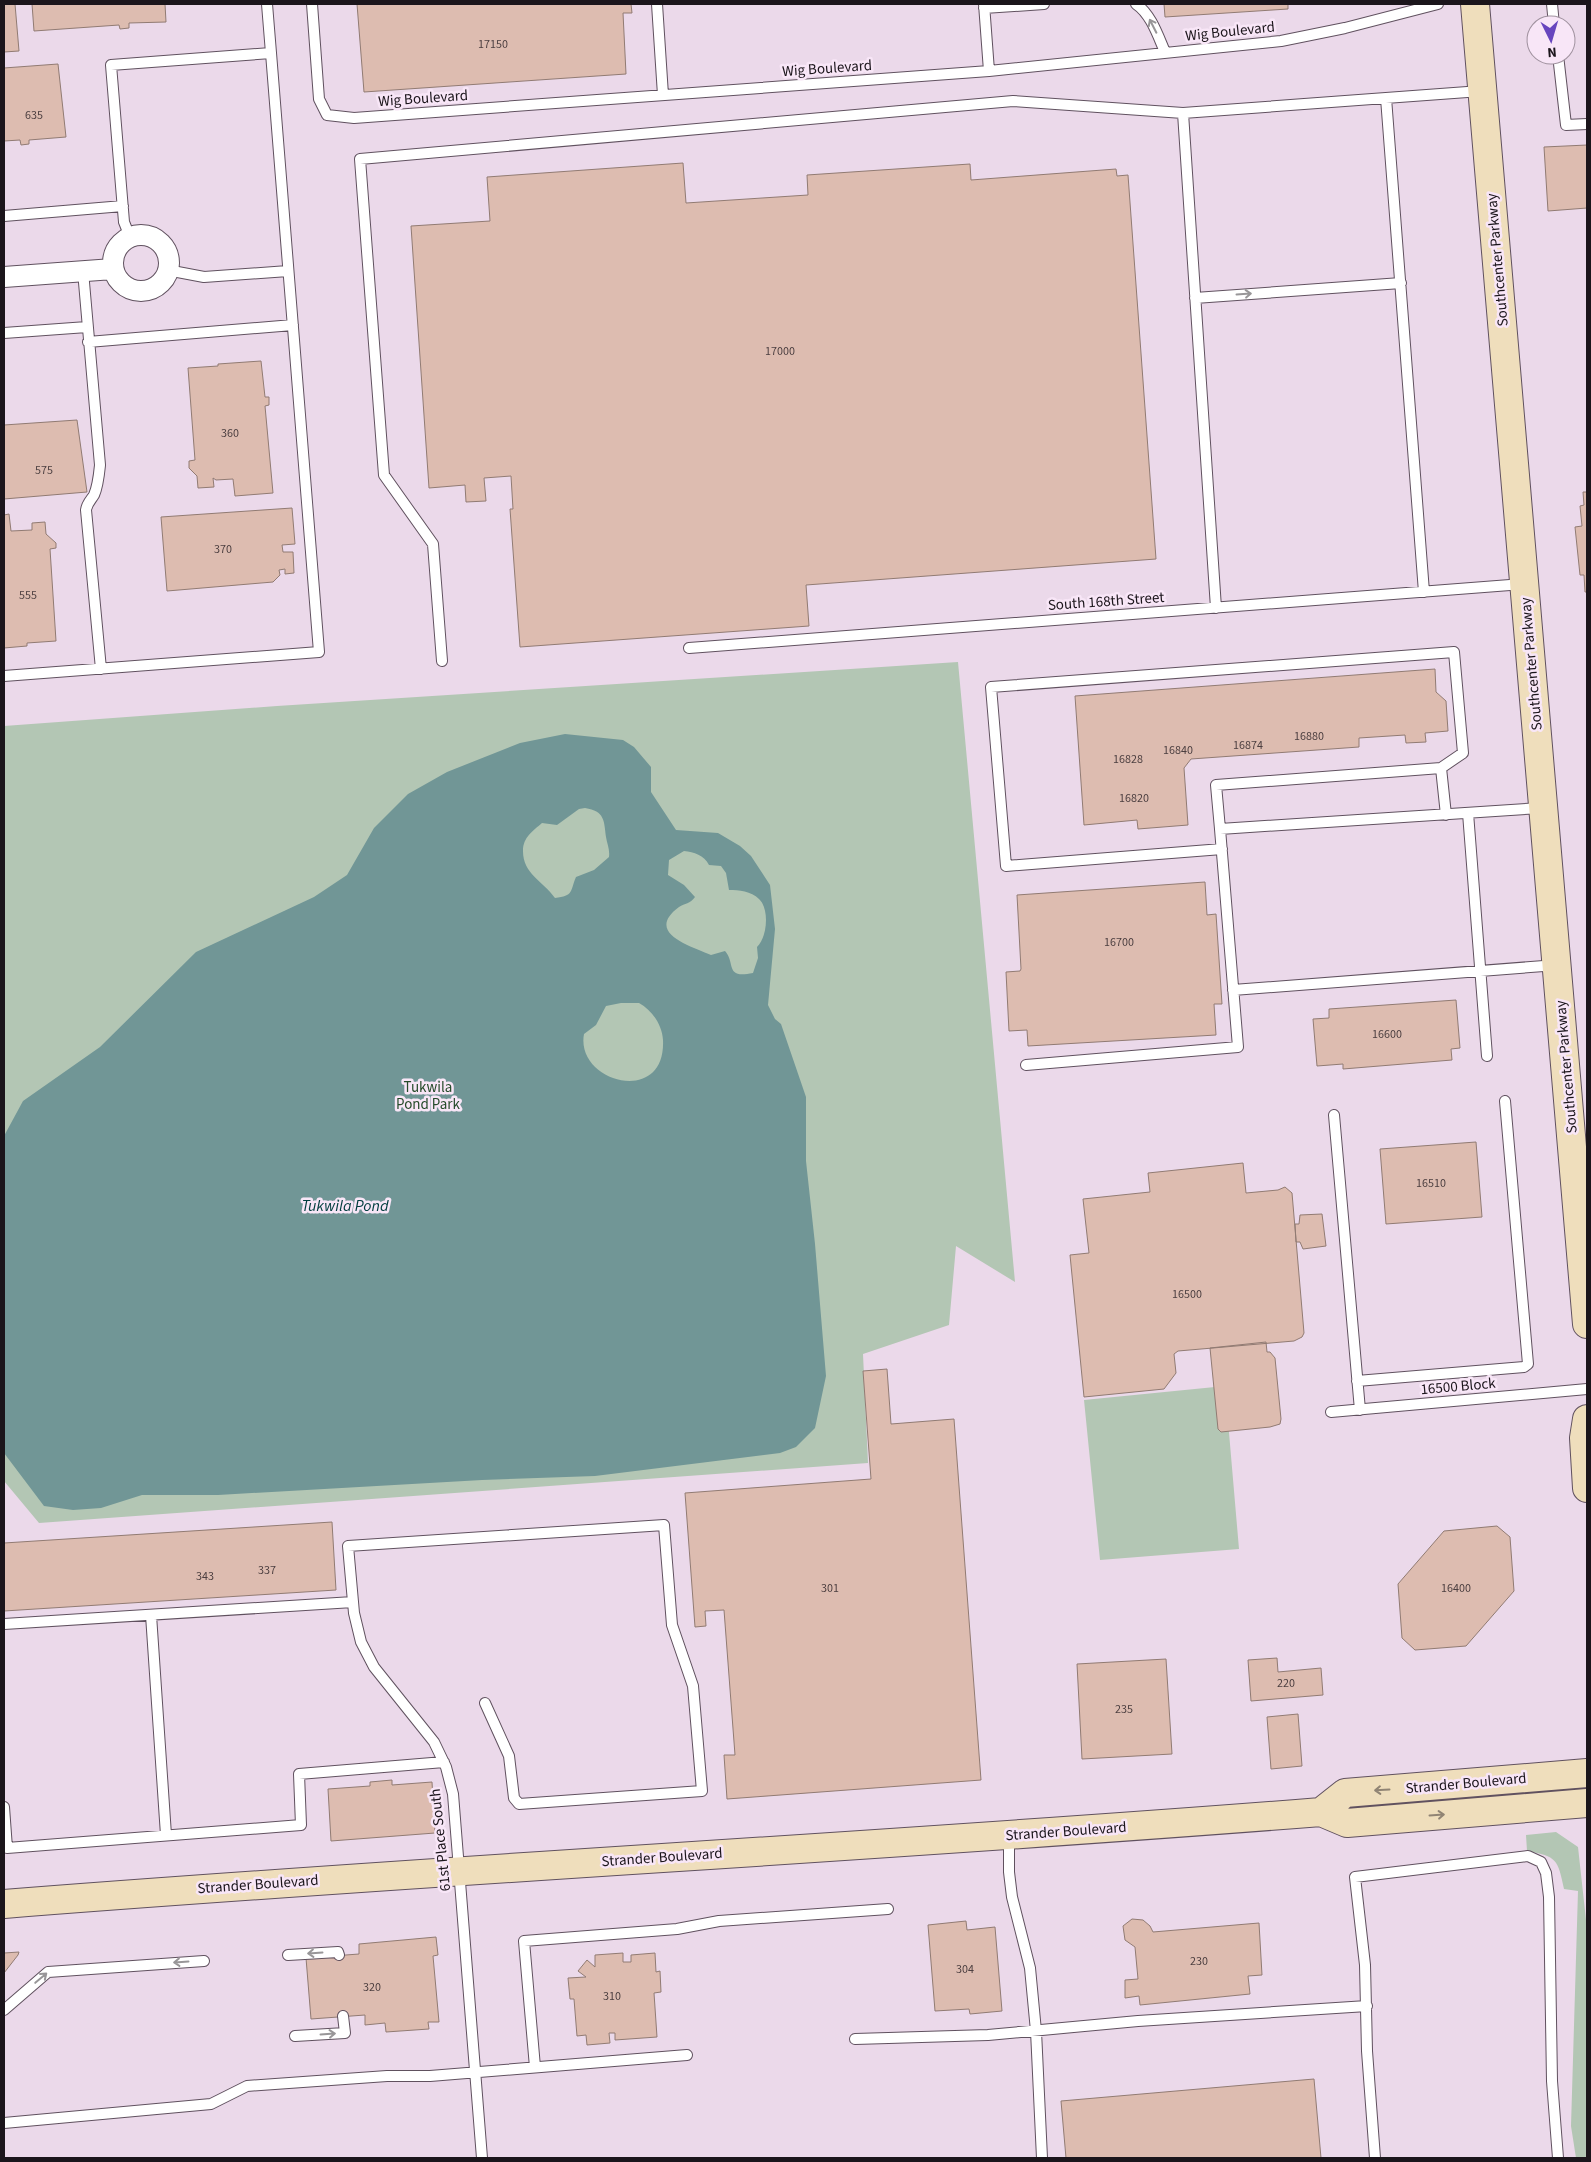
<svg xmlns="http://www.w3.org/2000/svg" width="1591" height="2162" viewBox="0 0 1591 2162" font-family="'Source Sans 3',sans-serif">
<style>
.green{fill:#b3c6b4}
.water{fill:#719696;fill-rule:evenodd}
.building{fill:#ddbcb0;stroke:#917b73}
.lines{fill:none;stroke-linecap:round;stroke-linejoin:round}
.lane-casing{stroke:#60515f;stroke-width:12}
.street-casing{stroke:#60515f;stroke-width:22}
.secondary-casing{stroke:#60515f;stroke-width:30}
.lane{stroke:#fff;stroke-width:10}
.street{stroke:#fff;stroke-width:20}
.secondary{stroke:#efdebc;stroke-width:28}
.oneway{stroke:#989698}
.oneway2{stroke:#908474}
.labels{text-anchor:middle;stroke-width:5;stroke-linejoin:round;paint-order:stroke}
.number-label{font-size:12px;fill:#4c3f40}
.street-label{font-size:15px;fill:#1b151b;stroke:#f8e6f7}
.park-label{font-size:15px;fill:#254b2a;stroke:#f8e6f7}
.water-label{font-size:16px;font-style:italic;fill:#003d3e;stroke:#f8e6f7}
</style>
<rect width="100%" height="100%" fill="#ebd9ea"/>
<path class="green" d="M958,662l57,620 -59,-36 -7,79 -86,29 5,109 -829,60 -35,-42v-755l273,-20z
M1225,1386l14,163 -139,11 -16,-160z
M1556,1832l22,15 9,82v229h-11l-5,-32 7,-235 -14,-2c-6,-29 -7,-33 -37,-38l-1,-16z"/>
<path class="water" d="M565,734l58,6 11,7 17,20v25l25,38 42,3 22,13 11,10 19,29 5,44 -7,76 7,14 6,5 25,73v64l9,83 11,132 -11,52 -19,19 -16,6 -185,23 -113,4 -264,15h-76l-41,13 -28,2 -29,-4 -40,-53v-317l19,-35 77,-54 96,-95 118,-55 33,-22 27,-47 34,-34 39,-22 73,-29zM585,808c20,3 19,13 21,29 1,7 4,12 3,20l-15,13 -18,7c-6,14 -2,19 -21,21 -12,-17 -32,-24 -32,-47 0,-14 10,-20 19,-28l15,2 22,-16zM684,851c10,1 20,4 25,14l12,1 5,7 3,17c10,0 22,1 30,9 11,10 8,39 -2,48l1,11 -5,15c-29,6 -17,-10 -28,-22l-14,4c-20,-9 -67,-22 -32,-48 6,-4 11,-3 16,-10l-11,-12 -16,-10 1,-15zM639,1003c14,8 23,22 24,37 3,67 -88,42 -79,-6l12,-9 10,-19 15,-3z"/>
<path class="building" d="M4,4h11l4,47 -15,1z
M32,4h133l1,18 -37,1v5l-9,1 -1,-4 -85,6z
M357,4h274l1,9h-9l3,61 -262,18z
M1164,4h124v5l-123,8z
M58,64l8,73 -37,3v4l-8,1 -1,-5 -16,1v-73z
M1587,145v63l-39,3 -4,-64z
M683,163l3,40 122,-8 -1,-20 163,-11 1,16 145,-11 1,7 11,-1 28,384 -350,26 3,41 -289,21 -10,-138h3l-2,-33 -27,2 2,23 -20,1 -1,-17 -36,3 -18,-262 79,-5 -3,-44z
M261,361l4,36h4v8l-4,1 8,87 -38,3 -2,-17 -17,1 -3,-2 1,9 -16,1 -1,-12 -8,-8v-7l6,-1 -7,-92 30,-2v-2z
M77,420l10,72 -83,7v-74z
M1583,492h4v100h-2l-1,-17h-4l-5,-48 7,-1 -2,-20 4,-1z
M292,508l3,36 -13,1 1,7h10l1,21 -9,1v-5l-6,1 1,5 -7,7 -106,9 -6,-74z
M9,514l2,17 21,-1v-7l13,-1 1,12 10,9v5l-6,1 6,92 -29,2v3l-23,2v-133z
M1435,669l1,23 10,9 2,30 -23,2 1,9 -20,1 -1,-8 -46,3v9l-168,12 -7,9 4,57 -50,4 -1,-9 -53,5 -9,-129z
M1205,882l2,33 9,-1 6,90h-8l2,31 -188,11 -1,-16 -18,1 -3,-59 14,-1 1,-2 -4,-74z
M1456,1000l4,48 -9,1 1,11 -109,9v-5l-26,2 -4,-47 16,-1v-9z
M1476,1142l6,75 -96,7 -6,-75z
M1243,1163l3,30 32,-3 7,-3 7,6 12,140 -2,4 -8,4 -116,10 -4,3 2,19 -12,16 -80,8 -14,-142 19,-2 -6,-54 67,-7 -2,-19z
M1322,1214l4,32 -23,3 -3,-7h-4l-1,-18h4l1,-9z
M1266,1342l1,10h3l5,6 6,61 -1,5 -10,3 -49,5 -3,-3 -8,-81z
M887,1369l4,55 63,-5 27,361 -254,19 -3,-44h11l-11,-145 -19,1 1,15 -11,1 -10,-134 186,-14 -8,-108z
M332,1522l4,68 -332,21v-68z
M1497,1526l13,11 4,54 -48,55 -51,4 -13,-12 -4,-54 46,-53z
M1277,1658l1,14 43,-4 2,27 -72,6 -3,-41z
M1166,1659l6,95 -90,5 -5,-95z
M1298,1714l4,52 -31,3 -4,-52z
M392,1780v5l40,-3 3,51 -104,8 -3,-52 42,-3v-4z
M1132,1919l11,1 7,6 3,6 106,-9 3,52 -14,1 2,18 -110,11 -1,-9 -14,2v-18l13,-1 -3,-32 -10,-7 -2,-14z
M966,1921l1,9 28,-3 7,84 -32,3 -1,-5 -34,2 -7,-86z
M436,1937l2,18 -5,1 6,66h-11l1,7 -43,3 -1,-9 -20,2v-10l-54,4 -5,-61 53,-4v-10z
M19,1952l-1,3 -14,18v-20z
M623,1953v9h8v-7l24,-2 1,19 4,-1 1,21 -7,1 3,44 -42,3v-7h-6l1,10 -23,2 -1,-10 -9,1 -3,-37h-4l-2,-21 18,-1 -8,-6 9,-11 8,7v-12z
M1314,2079l7,79h-255l-5,-57z"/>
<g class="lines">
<defs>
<path id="lane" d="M267,4l4,49
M312,4l7,95 8,16 27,3 635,-47 292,-30 64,-13 93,-24
M657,4l6,91
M984,4l5,67
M1136,4c15,10 22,32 29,48
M1552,4l2,21
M984,8l60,-4
M1558,55l8,70 21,-1
M1386,98l38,494
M1183,113l298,-22
M4,216l119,-10
M167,270l37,7 84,-6
M83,271l17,194c-1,10 -2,21 -6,30 -3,5 -7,8 -8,15l15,159
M1195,298l206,-15
M4,333l83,-6
M88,342l205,-17
M689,648l834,-64
M442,661l-9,-117 -49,-69 -24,-316 653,-58 170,12 33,495
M4,676l315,-24 -48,-599 -160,12 13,157 6,15
M1468,813l19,243
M1220,829l-4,-44 225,-17 5,47
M1222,849l-216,17 -15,-179 463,-35 9,101 -22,15
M1233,990l324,-25
M1026,1065l212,-18 -18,-218 321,-21
M1334,1115l26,295
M1357,1381l167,-14 4,-3 -23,-263
M1331,1412l256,-23
M151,1615l15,220
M4,1624l349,-22
M4,1807l3,41 294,-23 -2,-51 145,-12
M1009,1837v35l3,25 18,71 6,63 6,127
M288,1955l50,-3 1,3
M4,2010l44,-38 156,-11
M295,2036l50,-3 -2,-17
M855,2039l133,-4 150,-14 229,-15
M535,2067l-11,-126 153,-12 42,-8 169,-12
M4,2123l207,-19 36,-18 140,-10h43l257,-21
M482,2158l-29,-364 -7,-27 -12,-25 -60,-75 -13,-25 -7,-29 -6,-67 316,-21 8,100 21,61 9,105 -183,13 -5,-6 -5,-42 -24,-53
M1375,2158l-8,-107 -2,-86 -10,-88 173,-21 13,6 5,11 3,24 3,184 6,77"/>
<path id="street" d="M113 263a28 28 0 1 1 56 0a28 28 0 1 1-56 0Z
M4,277l109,-8"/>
<path id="secondary" d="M1475,4l112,1320
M1587,1419l-3,19 3,50
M1321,1812l24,-19 242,-20
M4,1904c439,-35 878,-57 1317,-92l26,11 240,-20"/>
</defs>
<use href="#lane" class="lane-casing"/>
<use href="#street" class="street-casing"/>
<use href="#secondary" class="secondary-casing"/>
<use href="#lane" class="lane"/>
<use href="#street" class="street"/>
<use href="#secondary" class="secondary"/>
</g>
<defs><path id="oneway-shaft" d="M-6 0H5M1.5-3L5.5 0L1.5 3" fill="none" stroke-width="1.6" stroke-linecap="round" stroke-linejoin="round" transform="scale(1.25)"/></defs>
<g class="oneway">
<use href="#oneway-shaft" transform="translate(1153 26) rotate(-117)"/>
<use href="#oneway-shaft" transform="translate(1244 294) rotate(-4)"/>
<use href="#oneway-shaft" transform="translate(315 1953) rotate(176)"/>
<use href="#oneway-shaft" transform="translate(181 1962) rotate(176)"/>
<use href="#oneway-shaft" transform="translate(41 1978) rotate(-40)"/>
<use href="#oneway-shaft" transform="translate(328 2034) rotate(-4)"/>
</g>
<g class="oneway2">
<use href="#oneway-shaft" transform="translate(1382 1790) rotate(177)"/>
<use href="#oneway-shaft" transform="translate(1437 1815) rotate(-4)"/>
</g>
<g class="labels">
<g class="number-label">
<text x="493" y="48">17150</text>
<text x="34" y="119">635</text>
<text x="780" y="355">17000</text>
<text x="230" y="437">360</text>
<text x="44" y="474">575</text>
<text x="223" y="553">370</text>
<text x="28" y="599">555</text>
<text x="1309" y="740">16880</text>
<text x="1248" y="749">16874</text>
<text x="1178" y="754">16840</text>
<text x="1128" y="763">16828</text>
<text x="1134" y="802">16820</text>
<text x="1119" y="946">16700</text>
<text x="1387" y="1038">16600</text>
<text x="1431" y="1187">16510</text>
<text x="1187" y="1298">16500</text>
<text x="267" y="1574">337</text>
<text x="205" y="1580">343</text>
<text x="830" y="1592">301</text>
<text x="1456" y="1592">16400</text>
<text x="1286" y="1687">220</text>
<text x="1124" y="1713">235</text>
<text x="1199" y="1965">230</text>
<text x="965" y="1973">304</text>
<text x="372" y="1991">320</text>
<text x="612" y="2000">310</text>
</g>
<g class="street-label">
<text transform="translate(1230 31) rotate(-6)" y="5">Wig Boulevard</text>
<text transform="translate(827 68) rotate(-4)" y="5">Wig Boulevard</text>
<text transform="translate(423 98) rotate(-4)" y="5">Wig Boulevard</text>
<text transform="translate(1497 260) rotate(-95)" y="5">Southcenter Parkway</text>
<text transform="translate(1106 601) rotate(-4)" y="5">South 168th Street</text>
<text transform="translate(1531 664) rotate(-95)" y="5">Southcenter Parkway</text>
<text transform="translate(1566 1067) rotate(-95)" y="5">Southcenter Parkway</text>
<text transform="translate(1458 1386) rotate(-5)" y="5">16500 Block</text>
<text transform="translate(1466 1783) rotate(-5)" y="5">Strander Boulevard</text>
<text transform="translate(1066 1831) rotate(-4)" y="5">Strander Boulevard</text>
<text transform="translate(440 1840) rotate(-96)" y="5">61st Place South</text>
<text transform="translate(662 1857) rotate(-4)" y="5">Strander Boulevard</text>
<text transform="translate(258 1884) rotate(-4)" y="5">Strander Boulevard</text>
</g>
<g class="park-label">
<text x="428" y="1092">Tukwila<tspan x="428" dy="17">Pond Park</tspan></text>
</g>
<g class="water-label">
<text x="345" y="1211">Tukwila Pond</text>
</g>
</g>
<rect width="1591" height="2162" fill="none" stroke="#1b151b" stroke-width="10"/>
<g transform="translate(1551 40) rotate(175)"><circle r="24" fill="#f8e6f7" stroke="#a0929f"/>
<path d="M0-4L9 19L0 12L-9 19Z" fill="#6745be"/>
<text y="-8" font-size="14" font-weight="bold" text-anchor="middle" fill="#1b151b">N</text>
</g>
</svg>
